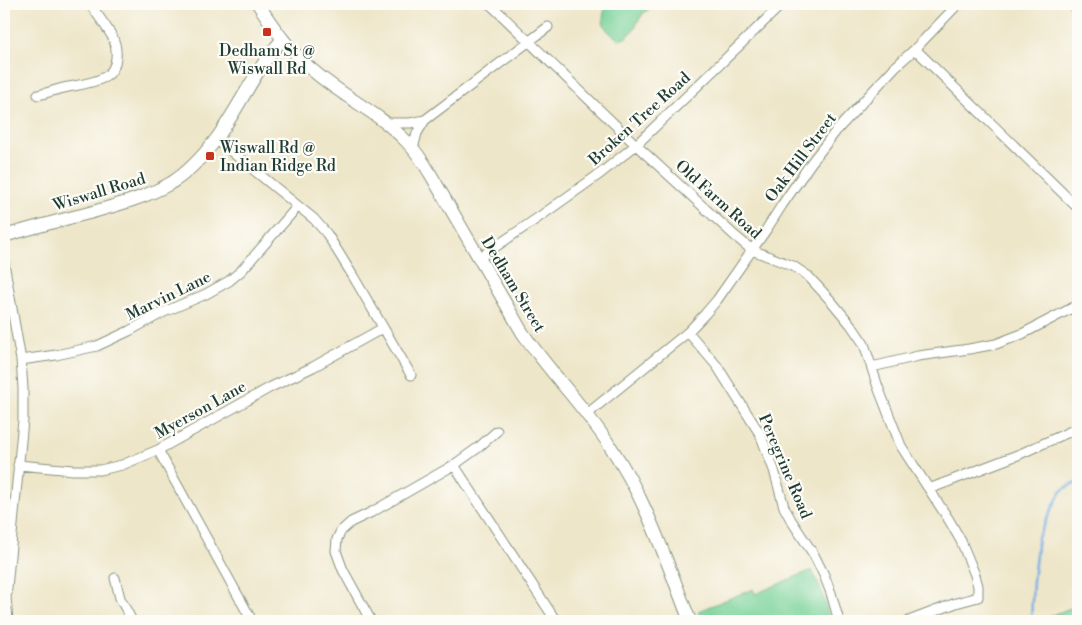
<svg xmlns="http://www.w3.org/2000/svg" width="1082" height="625" viewBox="0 0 1082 625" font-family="'Libre Bodoni',serif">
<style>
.green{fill:#78d299;stroke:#4c8866}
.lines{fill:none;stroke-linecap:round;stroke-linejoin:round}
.stream{stroke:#73afe5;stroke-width:2.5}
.street-casing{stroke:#86927e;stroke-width:11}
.secondary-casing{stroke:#86927e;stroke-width:14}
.street{stroke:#fff;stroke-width:9}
.secondary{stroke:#fff;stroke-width:12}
.poi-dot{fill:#c8321e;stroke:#fdfcf7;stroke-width:2}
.labels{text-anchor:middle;stroke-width:4.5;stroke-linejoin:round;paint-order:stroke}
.poi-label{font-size:16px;fill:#1f3d34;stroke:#fdfcf7}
.street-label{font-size:16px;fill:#1f3d34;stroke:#fdfcf7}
</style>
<rect width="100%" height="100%" fill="#fdfcf7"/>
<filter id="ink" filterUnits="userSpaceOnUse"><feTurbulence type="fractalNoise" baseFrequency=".02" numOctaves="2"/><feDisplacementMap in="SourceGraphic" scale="10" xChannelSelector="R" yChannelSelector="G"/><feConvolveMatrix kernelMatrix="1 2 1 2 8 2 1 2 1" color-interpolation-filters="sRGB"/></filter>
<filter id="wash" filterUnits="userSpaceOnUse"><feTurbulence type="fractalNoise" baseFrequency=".0096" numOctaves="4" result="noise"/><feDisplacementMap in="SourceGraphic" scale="20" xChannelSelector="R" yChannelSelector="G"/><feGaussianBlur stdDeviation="1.12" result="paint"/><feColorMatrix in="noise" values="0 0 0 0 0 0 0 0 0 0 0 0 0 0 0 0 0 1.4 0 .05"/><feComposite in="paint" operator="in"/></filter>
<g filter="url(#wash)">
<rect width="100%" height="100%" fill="#eee6c9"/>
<path class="green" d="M607,4h60c-7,6 -12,1 -18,5 -13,7 -12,26 -29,31 -17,-11 -21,-17 -13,-36z
M812,570l10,22 8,29h-128l-4,-10 55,-22 2,5z
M1078,605v16h-40z"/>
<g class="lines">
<path class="stream" d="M1031,621l2,-40 5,-44 23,-46 11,-7 6,-1"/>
</g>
</g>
<g filter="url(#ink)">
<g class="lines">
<defs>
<path id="street" d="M490,4l146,141 99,91 17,14 41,16 15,10 24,26 19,23 13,19 14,43 23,59 48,74 12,21 14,34 3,11v11l-22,6 -47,18
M1071,4l7,6
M915,49l163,159
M38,95c10,-2 19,-6 30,-8 12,-2 26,-4 37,-10 14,-8 13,-29 7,-41 -7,-11 -15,-22 -22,-32
M386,123h24l15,-3
M216,139l82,67 16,13 13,15 26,42 58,99
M413,149l4,-16 8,-13 123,-93
M479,258l63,-43 59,-42 35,-28 107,-103 39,-38
M4,263l17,97 2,28v32l-17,178 2,23
M688,332l29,34 43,68 14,36 10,37 7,13 23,35 10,20 7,18 8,28
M21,360l35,-5 41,-9 32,-15 35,-19 42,-18 23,-13 12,-10 57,-65
M872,367l46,-11 51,-7 27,-5 26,-10 56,-29
M587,414l101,-82 17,-18 12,-14 49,-70 16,-25 29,-42 25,-32 59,-64 20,-18 43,-45
M158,450l94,171
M18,465l55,5h27l22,-5 36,-15 113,-63 42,-20 70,-39
M454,465l102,156
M929,489l91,-35 58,-26
M115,578l5,20 12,23
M371,621l-28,-51 -7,-19 1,-12 4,-8 10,-9 21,-10 82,-47 25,-18 18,-16"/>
<path id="secondary" d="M258,4c17,26 34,50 59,70 29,24 63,40 89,67 10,10 18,22 25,34l91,157c28,41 63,75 90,117 35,52 55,114 78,172
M4,236c28,-8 56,-16 85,-23 28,-8 56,-15 82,-30 18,-11 33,-28 46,-45 23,-32 39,-70 65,-98"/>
</defs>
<use href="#street" class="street-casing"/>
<use href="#secondary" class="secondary-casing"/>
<use href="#street" class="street"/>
<use href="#secondary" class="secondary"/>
</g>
</g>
<g class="poi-dot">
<rect x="262" y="27" width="10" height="10" rx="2.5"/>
<rect x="205" y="151" width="10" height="10" rx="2.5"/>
</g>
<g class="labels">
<g class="poi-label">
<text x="267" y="56">Dedham St @<tspan x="267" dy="18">Wiswall Rd</tspan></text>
<text x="220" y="153" text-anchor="start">Wiswall Rd @<tspan x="220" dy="18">Indian Ridge Rd</tspan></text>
</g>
<g class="street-label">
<text transform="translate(639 118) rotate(-42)" y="6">Broken Tree Road</text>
<text transform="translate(800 157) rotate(-53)" y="6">Oak Hill Street</text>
<text transform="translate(99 191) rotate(-17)" y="6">Wiswall Road</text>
<text transform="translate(719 199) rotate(42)" y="6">Old Farm Road</text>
<text transform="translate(514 284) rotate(59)" y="6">Dedham Street</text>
<text transform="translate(168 295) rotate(-26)" y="6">Marvin Lane</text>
<text transform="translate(200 409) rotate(-29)" y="6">Myerson Lane</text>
<text transform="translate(786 466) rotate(67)" y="6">Peregrine Road</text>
</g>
</g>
<rect width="1082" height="625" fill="none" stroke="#fdfcf7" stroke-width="20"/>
</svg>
